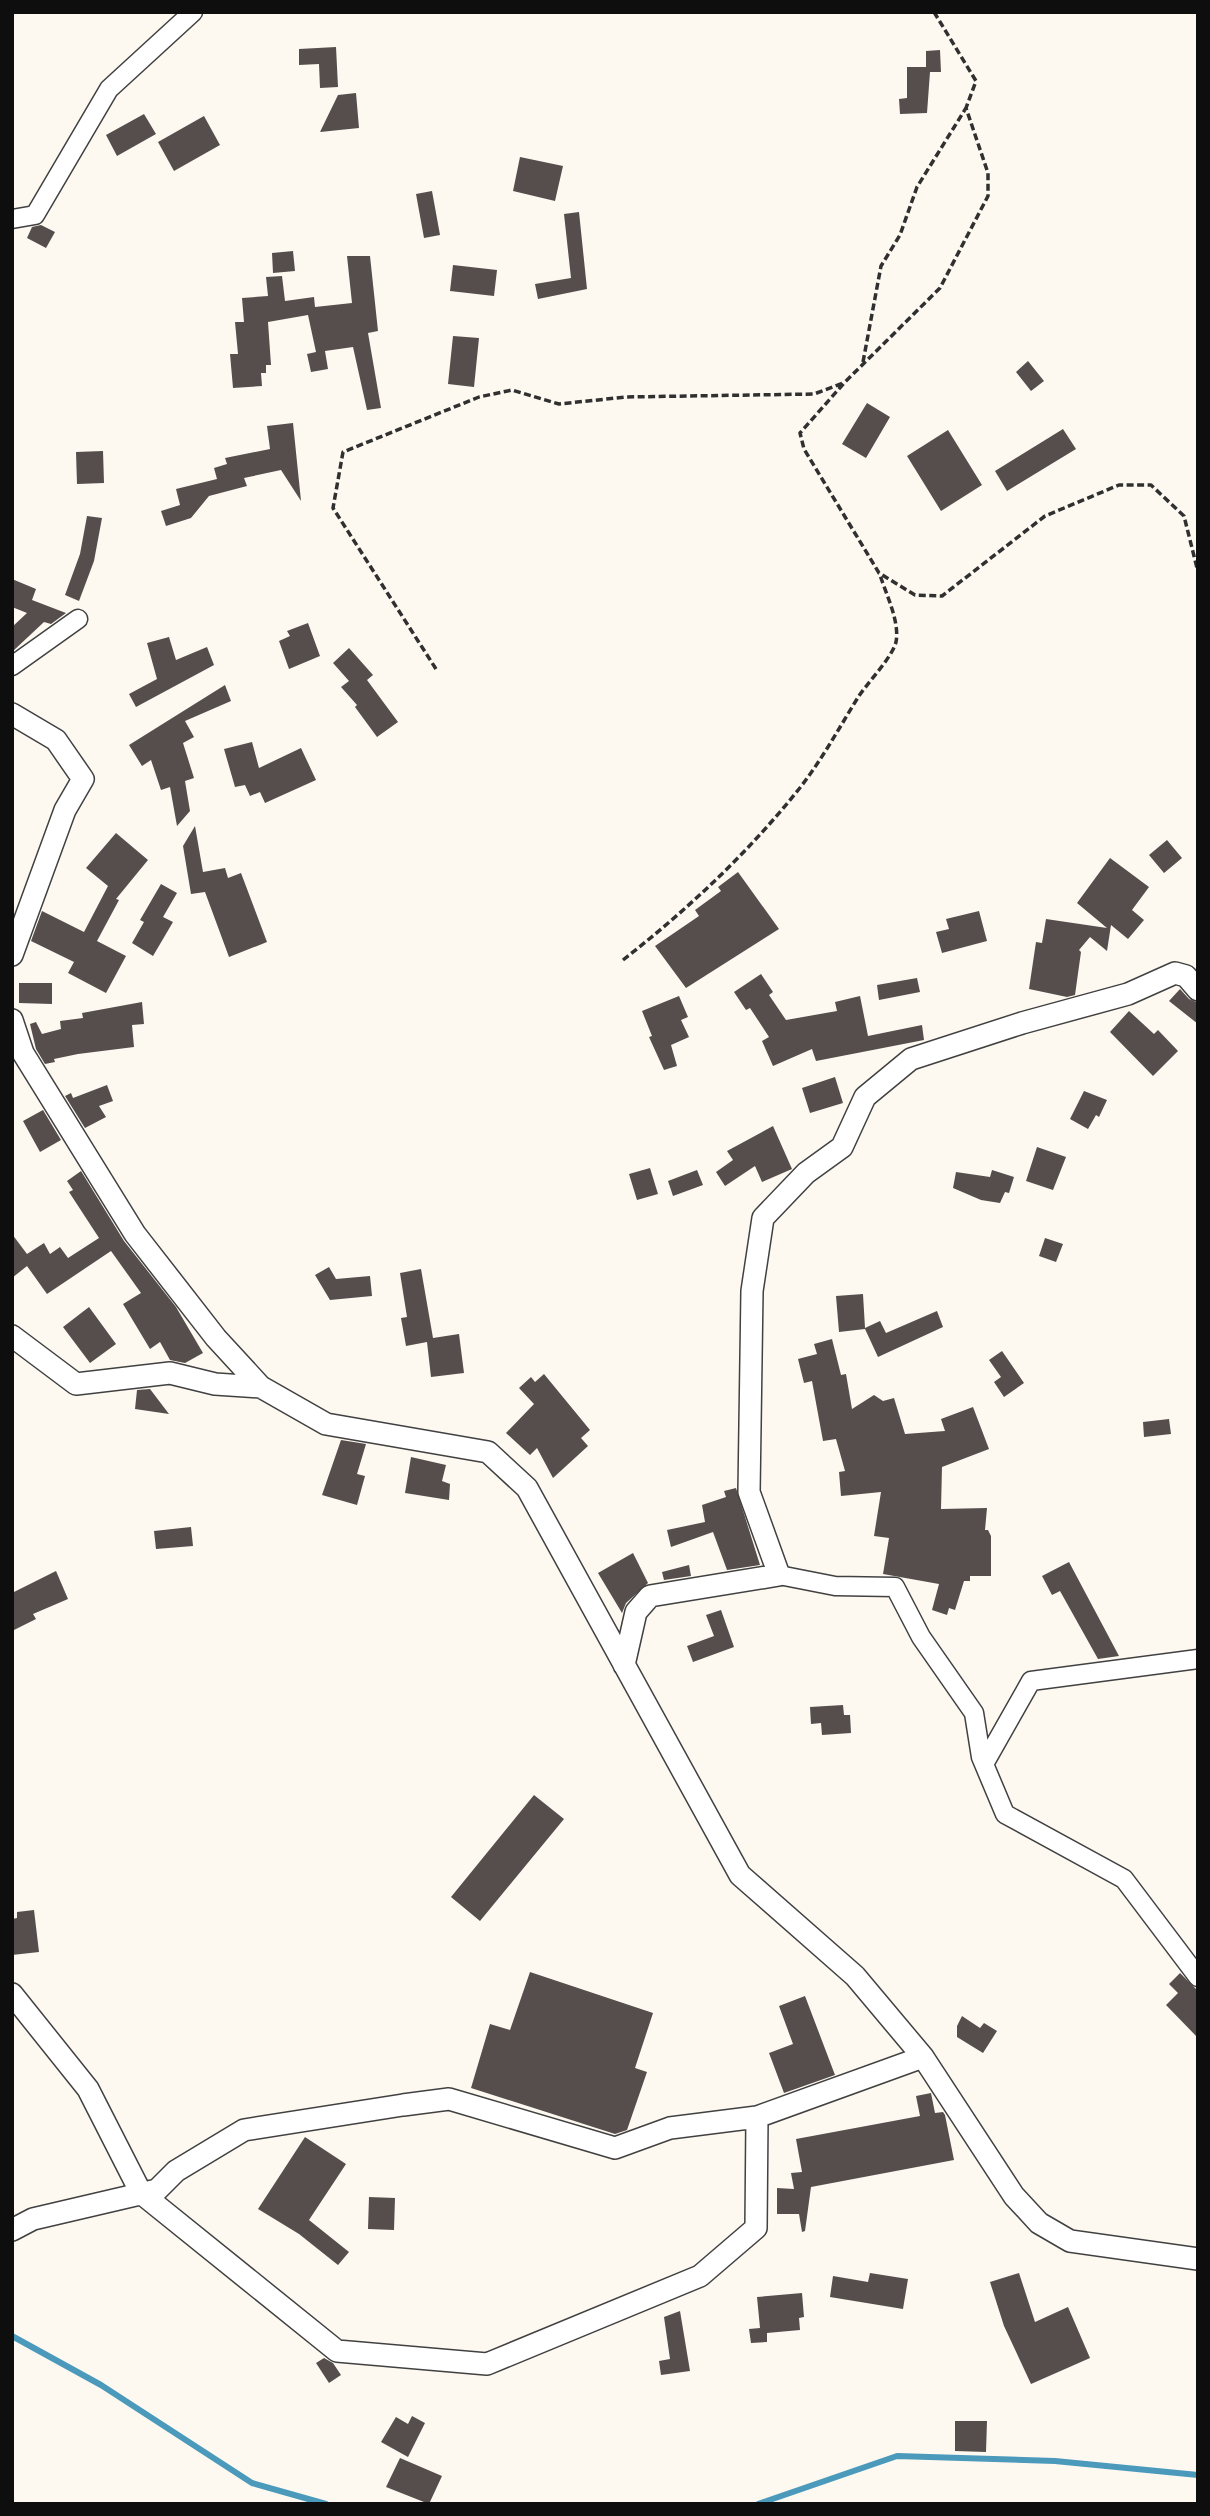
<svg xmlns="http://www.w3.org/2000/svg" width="1210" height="2516" viewBox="0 0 1210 2516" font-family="'Zilla Slab',serif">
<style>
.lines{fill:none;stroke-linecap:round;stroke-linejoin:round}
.stream{stroke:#4b9abc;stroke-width:6}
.building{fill:#554e4c}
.minor-casing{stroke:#414141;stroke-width:21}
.tertiary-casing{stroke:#414141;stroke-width:24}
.path{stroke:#303030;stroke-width:3.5;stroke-dasharray:7 3.5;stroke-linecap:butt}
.minor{stroke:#fff;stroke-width:18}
.tertiary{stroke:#fff;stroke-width:21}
</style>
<rect width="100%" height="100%" fill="#fdf9f1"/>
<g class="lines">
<path class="stream" d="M12,2336l89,49 151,98 74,21
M758,2504l139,-48 158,5 143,14"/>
</g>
<path class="building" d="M336,47l2,40 -18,1 -1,-24 -20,1v-16z
M940,50l1,22h-11l-3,41 -27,1 -1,-15 8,-1v-31h19v-16z
M356,93l3,35 -39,4 18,-37z
M144,114l12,20 -39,22 -11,-21z
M204,116l16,29 -46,26 -16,-29z
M520,157l43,9 -8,35 -42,-10z
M432,191l8,44 -16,3 -8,-44z
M579,212l8,77 -49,10 -3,-15 36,-6 -7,-64z
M41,225l14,7 -9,16 -19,-10 5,-11z
M293,251l2,20 -22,2 -1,-20z
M347,256h23l8,75 -10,2 13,75 -14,2 -14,-63 -28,4 3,18 -17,3 -4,-18 9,-2 -8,-37 -40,7 3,43h-5v8h-5l1,13 -29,2 -3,-34h8l-3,-32h9l-2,-24 26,-2 -2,-19 16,-1 3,25 29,-4 1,10 37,-4z
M453,265l44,5 -3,26 -44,-5z
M453,336l26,2 -5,49 -26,-3z
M1028,361l16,20 -13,10 -15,-19z
M867,403l23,14 -24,41 -24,-14z
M293,423l8,78 -20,-31 -37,8 3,8 -38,10 -18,22 -25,8 -5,-15 19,-6 -4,-16 41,-10 -3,-11 13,-4 -2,-6 45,-9 -3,-23z
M1063,429l13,20 -69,42 -12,-20z
M948,430l34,55 -41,26 -34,-55z
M103,451l1,32 -27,1 -1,-32z
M87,516l15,2 -8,43 -15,40 -14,-6 15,-41z
M12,579l24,10 -4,11 34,13 -15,11 -7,-2 -32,30v-25l15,-14 -15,-6z
M308,623l12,33 -31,13 -10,-28 11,-5 -3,-5z
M169,637l7,23 31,-13 7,18 -78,42 -7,-13 28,-15 -10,-36z
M349,648l24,27 -6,5 31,42 -21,15 -22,-30 2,-2 -16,-18 8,-6 -16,-18z
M225,685l6,16 -46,20 9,16 -11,6 11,35 -9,3 5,30 -13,15 -7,-39 -9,3 -10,-30 -9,6 -13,-21z
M252,742l7,26 42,-20 15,32 -51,23 -5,-11 -10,4 -5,-11 -10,2 -11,-38z
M195,826l8,46 22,-4 3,10 13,-5 26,69 -38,15 -24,-65 -14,2 -8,-48z
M116,833l32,27 -32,39 3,1 -22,41 29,15 -20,37 -38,-20 6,-11 -43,-21 11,-30 42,21 24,-46 -22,-18z
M1167,840l15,18 -18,15 -15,-18z
M1110,858l39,29 -17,23 12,10 -16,19 -17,-14 -4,26 -17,-14 -11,13 2,2 -6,43 -8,2 -38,-8 7,-47 6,1 4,-24 61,9 -30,-25z
M738,872l41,57 -93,59 -31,-42 44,-30 -4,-6 26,-19 -3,-4z
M161,884l16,9 -14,24 10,5 -20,34 -21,-13 12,-21 -4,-2z
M979,911l8,30 -45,12 -6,-21 13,-3 -3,-10z
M761,974l12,18 -4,3 17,25 51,-9 -2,-9 25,-6 8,40 54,-11 2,15 -108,21 -4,-12 -39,17 -11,-25 7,-4 -19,-29 -4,2 -12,-18z
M917,978l3,14 -41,8 -2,-15z
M19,983h33v21l-33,-1z
M1180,989l9,10 9,4v21l-29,-23z
M679,996l9,21 -7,3 8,17 -18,8 6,21 -13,4 -15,-33 3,-1 -10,-25z
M142,1002l2,22 -12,1 2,22 -56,7 -24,5 1,3 -10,2 -9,-15 -6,-25 6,-2 6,12 19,-5 -1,-8 23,-3 -1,-5z
M1129,1011l25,23 4,-4 20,21 -25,25 -43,-44z
M835,1077l8,26 -33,10 -8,-25z
M107,1085l6,16 -14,5 7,11 -21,11 -20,-32 6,-3 2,5z
M1084,1091l23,9 -8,17 -3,-2 -8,14 -18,-10z
M43,1110l18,30 -21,12 -17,-31z
M773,1126l19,43 -30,13 -7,-16 -30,20 -9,-14 17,-12 -6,-9z
M1037,1147l29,10 -13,33 -27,-9z
M650,1168l8,26 -21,6 -8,-26z
M697,1170l6,15 -30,11 -5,-15z
M992,1170l22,7 -5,16 -4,-1 -5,11 -19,-3 -28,-12 3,-16 34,5z
M81,1171l43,70 52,66 27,46 -18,10 -15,-3 -10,-18 -10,7 -27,-45 18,-11 -30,-42 -64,43 -20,-28 -15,12v-44l15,20 17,-11 6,11 10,-7 8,11 31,-20 -30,-46 4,-2 -6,-9z
M1045,1238l18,6 -7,18 -17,-6z
M329,1267l7,12 34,-3 2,20 -42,4 -15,-25z
M421,1269l12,69 26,-4 5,39 -33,4 -4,-35 -21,4 -5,-28 6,-1 -7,-44z
M863,1294l2,34 15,-7 6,12 51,-22 6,16 -65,30 -13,-28 -26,3 -3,-36z
M89,1307l27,37 -26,19 -27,-36z
M832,1339l9,36 5,-1 6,35 22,-14 9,6 11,-3 11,36 40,-3 -4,-12 32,-12 16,42 -47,18 -1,42 46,-1 -2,22h3l3,6v40h-21v5h-6l-9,29 -6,-2 -2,7 -15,-5 7,-26 -56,-10 6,-36 -15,-2 7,-44 -40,4 -2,-24 6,-1 -9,-32 -13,2 -11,-60 -8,2 -6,-24 19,-5 -3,-10z
M1002,1351l22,32 -20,14 -10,-15 7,-5 -12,-17z
M544,1374l46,56 -9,8 7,8 -35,32 -16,-30 -7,7 -24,-22 28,-29 -15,-16 12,-11 4,5z
M150,1389l19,25 -34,-5 2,-19z
M1169,1419l2,15 -27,3 -1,-15z
M341,1440l25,4 -9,30 8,2 -8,29 -35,-10z
M411,1457l35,8 -4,16 8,3 -1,16 -44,-7z
M736,1488l24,77 -33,5 -14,-38 -42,15 -4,-17 38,-8 -3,-17 24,-8 -2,-6z
M191,1527l2,19 -37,3 -2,-18z
M633,1553l15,30 -22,20 -4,10 -24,-40z
M1069,1562l50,94 -21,3 -38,-68 -8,4 -10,-19z
M689,1565l2,11 -27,4 -2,-8z
M56,1571l12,28 -35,15 3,5 -24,12v-38z
M721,1610l13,37 -41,15 -6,-16 27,-10 -8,-21z
M843,1705l1,10h6l1,18 -29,2 -1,-12 -10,1 -1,-17z
M534,1795l30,24 -84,102 -29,-24z
M34,1910l5,42 -27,3v-36l5,-1v-6z
M530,1972l123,41 -18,55 12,4 -20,58 -12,4 -144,-46 19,-64 20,6z
M1180,1973l18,18v47l-32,-33 12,-12 -9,-9z
M805,1996l30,79 -51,18 -15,-40 24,-9 -14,-38z
M962,2016l18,12 4,-5 13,8 -14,22 -26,-16v-11z
M931,2093l4,20 8,-1 2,3 9,45 -143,27 -6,44 -3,1 -3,-18h-22v-26l17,1 -3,-16 11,-1 -6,-33 124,-23 -4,-20z
M305,2137l41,27 -37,56 40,32 -11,13 -39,-31 -41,-25z
M369,2197l26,1 -1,32 -26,-1z
M870,2273l38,6 -5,30 -73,-12 3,-21 35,6z
M1019,2273l16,49 33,-15 22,51 -59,26 -27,-58 -14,-44z
M802,2293l2,24 -5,1 1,12 -33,3v9l-16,1 -2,-14 11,-1 -3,-31z
M680,2311l10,60 -29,4 -2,-14 11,-2 -6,-42z
M324,2358l9,5 8,12 -12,8 -13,-20z
M412,2416l13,7 -17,34 -27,-15 15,-25 12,7z
M955,2421h32l-1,31 -31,-1z
M400,2458l42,18 -13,28 -43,-17z"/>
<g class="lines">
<defs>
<path id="minor" d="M12,219l23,-4 74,-126 84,-77
M12,666l66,-47
M779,1575l56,11 60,1 26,50 53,76 7,44 24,57 119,65 74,98
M984,1764l47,-83 167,-22"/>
<path id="tertiary" d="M12,714l44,26 27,39 -18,31 -53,145
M12,1020l11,33 112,181 81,104 45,49 65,37 162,28 39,36 213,387 115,101 68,81 91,139 25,27 31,18 128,18
M12,1336l64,48 94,-11 45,11 46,3
M624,1665l12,-53 14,-16 129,-21 -30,-83 3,-201 11,-73 43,-45 36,-26 23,-50 46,-38 111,-36 106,-29 47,-21 11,3 12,14
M12,1994l76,95 53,104 196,158 150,13 213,-88 56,-48 1,-111 166,-60
M12,2230l21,-11 124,-29 19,-19 68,-41 159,-25 46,-6 166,49 55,-20 87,-11"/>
</defs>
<use href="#minor" class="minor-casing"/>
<use href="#tertiary" class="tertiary-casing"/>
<path class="path" d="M934,12l42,69 -10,27 22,65v23l-48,92 -95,94 -45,51 4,16 75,124 36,22 27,1 103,-80 74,-31h32l33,31 14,56
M863,362l18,-96 19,-31 17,-48 49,-79
M436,669l-103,-161 10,-56 136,-55 33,-7 47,14 67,-7 188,-3 29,-11
M623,960c65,-51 124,-106 176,-171 22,-28 39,-59 58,-90 9,-15 35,-41 39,-57 4,-20 -10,-48 -16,-67"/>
<use href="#minor" class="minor"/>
<use href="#tertiary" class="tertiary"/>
</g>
<rect width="1210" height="2516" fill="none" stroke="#0e0e0e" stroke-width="28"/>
</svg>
